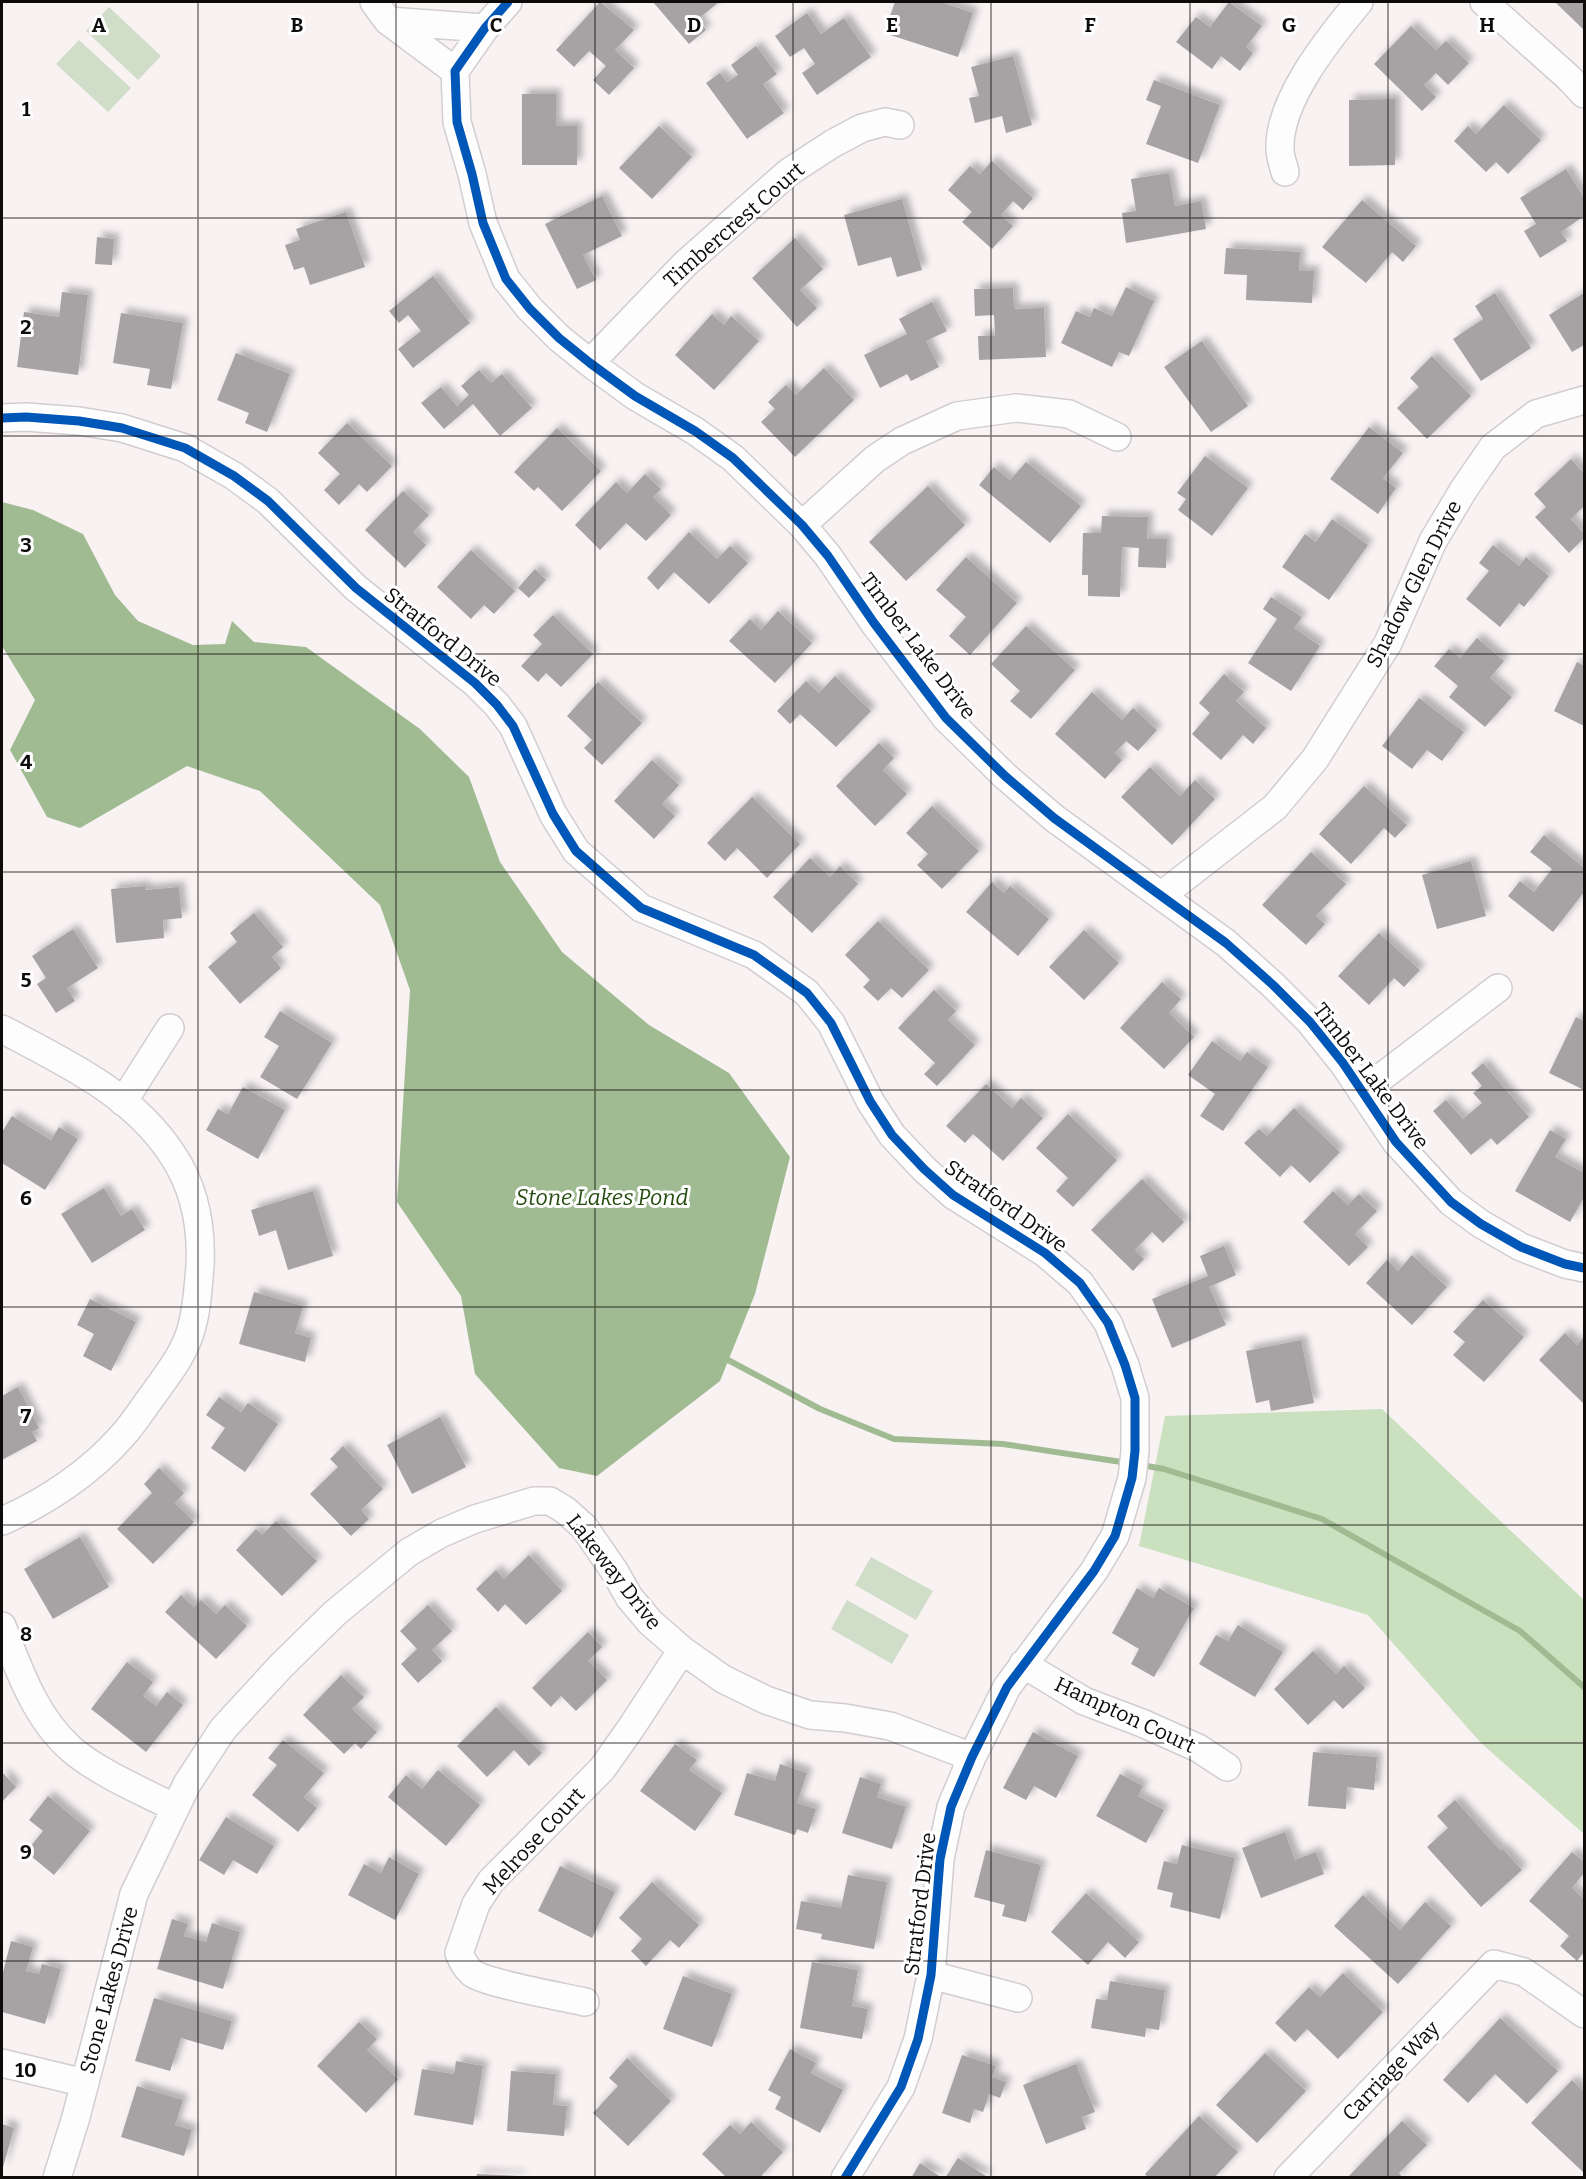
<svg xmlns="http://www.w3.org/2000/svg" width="1586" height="2179" viewBox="0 0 1586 2179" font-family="Bitter,serif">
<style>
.green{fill:#d0ddc8}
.forest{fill:#cbe0bf}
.water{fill:#a0bb92}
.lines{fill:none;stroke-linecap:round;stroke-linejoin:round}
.stream{stroke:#a0bb92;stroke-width:6}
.building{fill:#a7a3a4;filter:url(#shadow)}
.minor-casing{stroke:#d2cdce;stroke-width:30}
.minor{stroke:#fefdfd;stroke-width:27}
.cycleway-casing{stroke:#fff;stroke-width:13}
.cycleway{stroke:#0057b8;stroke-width:9}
.grid{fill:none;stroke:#0e0b0b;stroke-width:1.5;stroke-opacity:0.55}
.labels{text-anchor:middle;stroke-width:6;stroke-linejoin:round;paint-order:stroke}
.street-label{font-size:21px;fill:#0e0b0b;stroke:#fff}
.water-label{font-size:22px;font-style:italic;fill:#264d10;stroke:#fff}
.grid-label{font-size:20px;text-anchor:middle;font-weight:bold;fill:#0e0b0b;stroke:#fff;stroke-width:6;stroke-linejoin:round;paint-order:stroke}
</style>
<defs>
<filter id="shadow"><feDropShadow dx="5.5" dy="-5.5" stdDeviation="3" flood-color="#0004"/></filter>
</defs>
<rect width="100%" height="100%" fill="#f8f2f3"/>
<path class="green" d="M109,7l52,49 -23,24 -52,-49z
M79,40l52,48 -23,24 -52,-48z
M871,1557l62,34 -17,29 -61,-35z
M847,1600l62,35 -17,29 -61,-35z"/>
<path class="forest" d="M1382,1409l202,191v234l-103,-91 -113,-128 -229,-69 26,-130z"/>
<path class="water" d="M2,502l31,8 50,24 32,61 23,26 55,24 32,-1 7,-23 22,21 52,5 114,82 49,48 31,85 62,90 87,73 80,48 61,84 -35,137 -35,87 -123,95 -38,-8 -84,-94 -14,-78 -64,-94 13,-212 -30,-85 -120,-114 -73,-25 -107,62 -33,-11 -37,-67 25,-50 -33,-54z"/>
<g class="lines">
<path class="stream" d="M728,1360l92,49 74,30 109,5 125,19
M1141,1465l23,4 158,50 198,112 64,56"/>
</g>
<path class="building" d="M600,2l34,28 -19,20 19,18 -25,27 -16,-15 13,-14 -17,-15 -15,16 -18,-17z
M653,2h66l-21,17 8,11 -17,14z
M895,2h46l32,11 -15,44 -74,-24z
M1229,2l33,24 -16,21 7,6 -13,18 -19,-15 -9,13 -36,-27 20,-25 14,10z
M1555,2h29v28z
M807,13l14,21 23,-16 27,39 -54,38 -15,-22 13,-9 -11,-16 -14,9 -15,-21z
M1411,26l25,24 10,-9 23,22 -21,22 -12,-12 -12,12 12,12 -14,14 -48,-47z
M756,46l21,28 -14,10 21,29 -37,26 -41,-56 14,-10 7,9 11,-7 -7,-10z
M1013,56l19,69 -26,8 -4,-17 -27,7 -6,-25 10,-2 -8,-29z
M1154,80l66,25 -22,58 -52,-19 15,-38 -15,-6z
M522,94h34v32h21v39h-55z
M1395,99v66l-46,1v-66z
M1504,105l37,35 -33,34 -12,-12 -10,10 -32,-31 14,-15 8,8z
M659,126l33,31 -40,42 -33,-31z
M992,161l41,37 -10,12 -10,-9 -12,14 12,11 -21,23 -30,-27 10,-10 -24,-22 22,-24 10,8z
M1566,169l18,29v18l-23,16 6,9 -27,17 -16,-27 12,-7 -16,-26z
M1169,173l6,33 26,-5 5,28 -80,14 -4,-30 14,-2 -5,-32z
M602,196l20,40 -39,19 13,25 -19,9 -32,-65z
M902,199l20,71 -25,7 -6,-20 -33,9 -14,-51z
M1362,200l54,46 -13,16 -11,-10 -26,31 -44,-36z
M346,212l19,55 -55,18 -6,-18 -10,3 -9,-25 15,-5 -4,-11z
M97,237l17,2 -2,26 -17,-1z
M795,238l28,31 -23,21 17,18 -20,19 -45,-49z
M1226,248l74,4 -1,19h15l-2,32 -66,-3 1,-25 -23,-1z
M433,276l37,47 -57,45 -15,-19 23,-18 -13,-16 -9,8 -10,-12z
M1126,287l28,14 -25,55 -10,-4 -7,15 -51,-24 15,-32 14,6 4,-9 18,8z
M1013,288l1,21 30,-1 2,49 -67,3 -1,-24h17l-1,-21 -19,1 -1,-27z
M62,292l26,3 -10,80 -61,-8 7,-55 35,5z
M1495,293l36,55 -50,33 -28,-42 30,-20 -8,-13z
M1584,293v52l-12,7 -23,-37z
M932,302l15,29 -21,10 13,26 -28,14 -4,-7 -27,14 -16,-33 43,-21 -8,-15z
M121,313l62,10 -12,66 -24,-4 3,-16 -37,-6z
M712,314l12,11 7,-9 28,25 -45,49 -39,-35z
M1202,341l46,65 -37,26 -47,-65z
M236,353l54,21 -23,58 -22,-9 4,-10 -32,-13z
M1432,356l39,40 -44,43 -30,-31 22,-21 -9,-9z
M824,368l30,32 -59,57 -34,-35 14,-13 -7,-7 18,-17 10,10z
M479,370l12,13 11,-9 30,34 -32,28 -27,-32 -29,25 -23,-26 20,-16 16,19 12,-11 -8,-9z
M347,423l45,43 -25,26 -8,-8 -20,21 -15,-15 16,-16 -22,-21z
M1369,427l34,26 -20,25 13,10 -18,26 -48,-35z
M557,428l44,43 -39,40 -24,-24 -4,4 -20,-19z
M1205,456l43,32 -36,48 -34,-26 8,-11 -9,-6z
M1571,459l13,14v33l-13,13 13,15v4l-15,15 -34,-36 11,-10 -12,-13z
M1026,462l55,44 -31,37 -71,-58 15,-18 16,13z
M645,474l16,15 -8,8 18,18 -25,26 -20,-18 -26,27 -25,-25 41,-43 11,11z
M928,486l37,39 -59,56 -37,-39z
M403,491l26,24 -16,17 13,13 -21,23 -40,-38z
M1102,516l46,1 -1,22h20l-1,29 -28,-1 1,-19 -17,-1 -2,50 -32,-1v-21h-6l1,-42h18z
M1332,519l36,26 -39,55 -47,-33 23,-33 11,8z
M689,532l28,27 13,-13 18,17 -39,41 -35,-32 -16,18 -11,-12z
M1493,545l26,21 7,-9 23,19 -25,31 -5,-4 -19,24 -34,-28 23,-28 -10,-8z
M471,550l44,41 -21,23 -10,-9 -13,14 -34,-32z
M966,557l51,46 -47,52 -21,-19 17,-19 -30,-27z
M535,569l11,11 -17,18 -11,-10z
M1271,597l31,20 -8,11 26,18 -29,45 -43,-28 29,-44 -14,-10z
M778,611l34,32 -37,40 -46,-42 21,-22 11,11z
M553,615l40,39 -32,33 -15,-14 -8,9 -17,-16 21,-22 -9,-9z
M1026,626l49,44 -44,49 -21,-18 10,-10 -29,-27z
M1477,638l27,23 -14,17 22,19 -27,30 -36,-30 9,-11 -24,-20 15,-17 11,9z
M1577,662l7,4v60l-30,-15z
M1224,674l20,18 -8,9 30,27 -13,16 -10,-9 -22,25 -29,-26 18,-21 -11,-10z
M835,676l36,35 -35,36 -36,-33 -10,10 -13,-13 29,-30 13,12z
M598,682l44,41 -40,42 -18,-17 8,-8 -25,-24z
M1092,692l30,28 11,-12 24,22 -19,21 -12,-10 -11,12 7,7 -17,19 -50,-45z
M1419,698l45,34 -22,29 -15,-11 -15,19 -30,-23z
M879,743l15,15 -11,12 24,24 -32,32 -39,-40z
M652,760l27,25 -17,19 13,12 -21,23 -40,-38z
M1150,767l30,29 15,-16 20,19 -43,46 -51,-48z
M1364,786l43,39 -12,13 -11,-10 -33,36 -32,-30z
M752,797l48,47 -33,34 -30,-30 -12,13 -18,-18z
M932,806l47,45 -37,38 -25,-24 11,-11 -22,-21z
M1544,835l40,33v24l-31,40 -45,-36 12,-15 14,11 18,-23 -22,-17z
M1311,852l35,32 -30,32 9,8 -19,21 -44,-40z
M810,858l20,19 10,-11 18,18 -46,49 -39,-36z
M1471,861l15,55 -49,13 -15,-54z
M992,882l12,11 6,-7 39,33 -31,37 -52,-44z
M145,886v4l34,-3 3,31 -19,2 1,18 -48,5 -5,-54z
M254,913l29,34 -11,10 9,11 -41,36 -32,-37 29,-25 -7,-9z
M878,921l51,49 -27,28 -11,-10 -13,13 -15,-14 7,-7 -25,-25z
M73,929l25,39 -31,20 8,13 -19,12 -19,-29 9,-6 -14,-22z
M1084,930l35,33 -35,37 -35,-33z
M1379,933l41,37 -16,17 -10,-9 -25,27 -31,-29z
M1162,982l19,17 -12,14 25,24 -30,32 -44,-41z
M934,990l22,21 -8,9 27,25 -38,41 -13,-12 11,-11 -37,-35z
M280,1011l52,32 -35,56 -37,-22 19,-31 -15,-9z
M1576,1017l8,4v69l-35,-17z
M1212,1041l28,20 7,-9 21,15 -45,64 -23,-15 15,-22 -27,-19z
M1483,1063l46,54 -32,28 -6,-7 -20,17 -38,-44 13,-11 17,19 19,-16 -9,-10 9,-7 -11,-13z
M986,1084l26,24 9,-10 22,20 -40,43 -30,-27 -8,9 -19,-17z
M243,1087l42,23 -27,49 -52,-29 12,-21 10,5z
M1294,1108l46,44 -30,31 -19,-18 -11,12 -36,-34 15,-14 8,7z
M1068,1114l49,46 -44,47 -17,-16 12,-13 -32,-30z
M12,1116l39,24 8,-13 19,12 -33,51 -43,-27v-31z
M1550,1130l16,9 -11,18 29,16v24l-14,25 -55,-31z
M1142,1179l42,43 -21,21 -11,-11 -17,18 9,9 -11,12 -42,-41z
M104,1188l17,28 11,-7 13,21 -53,33 -31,-49z
M313,1191l20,65 -45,14 -12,-40 -17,6 -8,-26z
M1333,1191l15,14 11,-11 18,17 -22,23 13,13 -19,19 -46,-44z
M1224,1246l12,29 -27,12 17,38 -54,23 -20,-49 56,-23 -8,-20z
M1412,1255l35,32 -35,38 -46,-42 21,-23 11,11z
M254,1292l49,14 -8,27 16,5 -6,24 -66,-18z
M90,1299l46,23 -25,49 -28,-15 11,-22 -17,-9z
M1483,1300l41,37 -40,45 -31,-27 12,-13 -12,-10z
M1565,1333l12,12 7,-8v67l-45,-44z
M1301,1340l13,63 -43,8 -2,-11 -13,3 -10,-52z
M18,1387l21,41 -7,4 5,9 -35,19v-64z
M219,1397l22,15 7,-9 30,21 -33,48 -34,-24 14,-20 -19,-13z
M440,1417l26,50 -54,27 -25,-49z
M343,1446l40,43 -22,21 8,9 -18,17 -41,-42 28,-27 -8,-8z
M159,1468l25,25 -9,10 19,19 -41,42 -36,-35 35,-36 -8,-9z
M276,1521l41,40 -35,35 -46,-46 20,-21 6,6z
M80,1537l29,50 -56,32 -29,-50z
M529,1555l33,36 -36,34 -21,-21 -7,8 -22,-23 20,-19 8,9z
M1137,1588l16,10 6,-10 35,20 -40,69 -23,-13 8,-15 -27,-16z
M181,1595l13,12 7,-7 15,14 9,-9 22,21 -31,33 -51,-47z
M428,1605l24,26 -20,19 10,11 -24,22 -17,-19 16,-15 -17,-18z
M1238,1625l45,27 -28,45 -56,-33 17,-29 12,6z
M588,1632l14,15 -14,14 19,19 -31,31 -15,-15 -10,11 -19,-19z
M1313,1651l23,23 8,-8 21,22 -22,21 -9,-9 -26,25 -34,-36z
M127,1662l26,20 -10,14 13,10 11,-14 16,13 -37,47 -55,-43z
M341,1675l23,22 -12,12 25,23 -16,17 -6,-6 -11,11 -41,-39z
M496,1707l46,46 -13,13 -15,-16 -27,27 -30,-31z
M1033,1732l45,24 -22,42 -22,-12 -8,14 -23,-12z
M283,1740l41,33 -20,24 13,11 -19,24 -46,-37 25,-30 -9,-7z
M675,1744l22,16 -8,10 33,23 -27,38 -55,-40z
M1313,1752l64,5 -3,33 -27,-3 -1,22 -38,-3z
M780,1764l27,9 -10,30 19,6 -8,24 -11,-4 -2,6 -61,-20 13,-42 28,8z
M438,1770l42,35 -34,41 -58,-49 18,-22 16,14z
M2,1772l14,15 -14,15z
M1120,1774l23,12 -5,10 26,14 -18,33 -50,-27z
M860,1777l21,7 -4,13 29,10 -14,42 -50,-16z
M48,1796l42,35 -36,44 -28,-23 17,-21 -14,-11z
M1455,1800l46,51 2,-2 19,21 -41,37 -54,-60 21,-19 -11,-12z
M226,1817l48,29 -17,28 -24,-14 -9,15 -25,-15z
M1285,1832l10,28 21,-8 8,22 -63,24 -19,-50z
M1182,1845l53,13 -15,61 -50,-12 3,-14 -16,-4 7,-28 13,3z
M986,1850l55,15 -15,57 -24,-6 3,-11 -31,-8z
M1572,1852l12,10v11l-12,15 12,11v53l-7,9 -17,-15 9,-10 -40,-35z
M389,1857l30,17 -24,46 -47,-25 16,-31 17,9z
M560,1866l55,26 -23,46 -54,-27z
M848,1875l39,7 -13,67 -53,-10 1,-5 -26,-5 5,-28 40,7z
M652,1882l47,43 -20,23 -9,-8 -24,26 -15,-15 11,-12 -23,-21z
M1086,1893l53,49 -14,16 -17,-16 -20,23 -37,-33z
M1363,1895l37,35 25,-28 26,24 -53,58 -64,-58z
M172,1919l16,5 -4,12 22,6 6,-19 28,9 -17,57 -66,-20z
M11,1941l22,6 -7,24 13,3 3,-10 19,5 -16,55 -43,-12v-36z
M812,1962l46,8 -6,36 16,3 -6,30 -62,-11z
M1343,1973l40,39 -45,47 -31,-30 -12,13 -20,-19 34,-36 11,10z
M683,1976l49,18 -20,53 -49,-18z
M1110,1981l55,9 -6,40 -13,-2 -1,9 -54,-9 5,-29 11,1z
M154,1998l78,23 -9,29 -42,-12 -11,33 -35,-10z
M1500,2018l58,53 -31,33 -32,-30 -27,29 -25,-23z
M359,2022l18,17 -10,11 31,29 -32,34 -49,-47z
M790,2049l26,14 -5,10 32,17 -23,43 -45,-24 6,-12 -13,-7z
M1265,2053l41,38 -49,52 -41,-38z
M962,2055l34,11 -4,11 14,5 -6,16 -11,-4 -6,18 -9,-3 -4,14 -28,-10z
M627,2058l44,43 -43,45 -35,-33 25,-27 -9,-8z
M456,2061l27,5 -10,59 -59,-10 8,-46 32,5z
M1076,2064l19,48 -13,5 4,12 -40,15 -23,-59z
M511,2071l45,3 -3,31 14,1 -3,30 -57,-5z
M1572,2080l12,12 -1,80 -52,-49z
M137,2086l46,14 -8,25 17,5 -8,26 -63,-19z
M1199,2116l39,36 -24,26h-66l-3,-4z
M1402,2121l25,24 -28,28 4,5h-56z
M751,2122l32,30 -21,23 2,3h-37l-25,-24 28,-29 10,9z
M2,2124l12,4 -12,43z
M958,2158l31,20h-44z
M920,2163l22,15h-31z
M477,2174l43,2v2h-44z"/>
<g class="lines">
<defs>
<path id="minor" d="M374,2l14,19 67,50
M508,2l-23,26 -30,43 2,51 15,52 11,49 23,56 24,30 29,29 31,25 45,33 60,35 38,27 69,67 26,31 46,67 72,95 59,58 49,42 172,125 47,42 37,37 33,41 53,79 55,60 30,22 40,23 44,17 19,4
M1484,2l85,76 15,16
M388,21l97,7
M1285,172c-2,-8 -5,-15 -5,-23 -2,-48 49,-111 79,-147
M590,363l95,-99 104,-92 43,-28 30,-16 23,-6 15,3
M2,418l24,-1 53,4 43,7 63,20 49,28 34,25 88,87 119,95 22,22 16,21 40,88 23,37 65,57 113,47 53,38 24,30 39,78 22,34 32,34 29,26 92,58 35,30 28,40 17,42 10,33v53l-3,27 -14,48 -3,10 -21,35 -87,116 -35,70 -21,50 -11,52 -9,116 -13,64 -17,48 -56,91
M802,525l73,-66 27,-18 55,-25 59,-8 53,6 48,23
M1162,895l113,-88 40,-48 73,-116 45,-102 31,-52 29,-42 43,-33 48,-14
M2,1029c62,33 130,64 170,125 23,34 30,71 28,112 -2,22 -3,46 -10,67 -8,24 -23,42 -37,62 -10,13 -19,28 -30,40 -32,37 -77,67 -121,86
M1362,1092l136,-104
M123,1102l47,-74
M2,1626c17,44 33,91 69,123 26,23 73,43 104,59
M1023,1664l61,37 58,22 56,25 29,19
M931,1975l87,23
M585,2002c-22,-5 -100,-19 -113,-29 -7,-6 -10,-13 -13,-20l17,-49 15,-23 111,-112 29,-41 51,-78
M2,2063l83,20
M57,2178l19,-61 58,-223 53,-110 36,-55 57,-62 55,-54 74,-61 33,-19 33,-14 59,-18h16l15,9 19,17 31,45 14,25 21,25 32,28 41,29 43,21 44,15 35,3 45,8 82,31
M1288,2178l206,-214 30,8 60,42"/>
</defs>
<use href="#minor" class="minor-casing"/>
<use href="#minor" class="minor"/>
<defs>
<path id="cycleway" d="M508,2l-23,26 -30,43 2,51 15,52 11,49 23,56 24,30 29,29 31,25 45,33 60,35 38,27 69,67 26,31 46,67 72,95 59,58 49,42 172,125 47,42 37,37 33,41 53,79 55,60 30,22 40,23 44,17 19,4
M2,418l24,-1 53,4 43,7 63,20 49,28 34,25 88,87 119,95 22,22 16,21 40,88 23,37 65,57 113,47 53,38 24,30 39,78 22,34 32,34 29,26 92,58 35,30 28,40 17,42 10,33v53l-3,27 -14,48 -3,10 -21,35 -87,116 -35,70 -21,50 -11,52 -9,116 -13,64 -17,48 -56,91"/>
</defs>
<use href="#cycleway" class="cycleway-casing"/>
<use href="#cycleway" class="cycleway"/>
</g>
<path class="grid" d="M198,2v2176M396,2v2176M595,2v2176M793,2v2176M991,2v2176M1190,2v2176M1388,2v2176M2,218h1582M2,436h1582M2,654h1582M2,872h1582M2,1090h1582M2,1307h1582M2,1525h1582M2,1743h1582M2,1961h1582"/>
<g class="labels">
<g class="street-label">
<text transform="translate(734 225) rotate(-41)" y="7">Timbercrest Court</text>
<text transform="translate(1414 584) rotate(-63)" y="7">Shadow Glen Drive</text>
<text transform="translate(443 637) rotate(39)" y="7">Stratford Drive</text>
<text transform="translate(918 646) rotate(53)" y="7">Timber Lake Drive</text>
<text transform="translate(1371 1076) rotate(53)" y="7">Timber Lake Drive</text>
<text transform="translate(1006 1206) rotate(35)" y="7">Stratford Drive</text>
<text transform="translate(614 1572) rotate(52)" y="7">Lakeway Drive</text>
<text transform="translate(1125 1715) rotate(25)" y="7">Hampton Court</text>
<text transform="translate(534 1841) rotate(-47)" y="7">Melrose Court</text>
<text transform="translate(920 1904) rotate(-83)" y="7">Stratford Drive</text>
<text transform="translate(109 1990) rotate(-75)" y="7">Stone Lakes Drive</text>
<text transform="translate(1391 2071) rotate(-46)" y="7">Carriage Way</text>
</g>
<g class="water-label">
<text x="602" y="1205">Stone Lakes Pond</text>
</g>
</g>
<g class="grid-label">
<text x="99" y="32">A</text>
<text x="297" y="32">B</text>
<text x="496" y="32">C</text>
<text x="694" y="32">D</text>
<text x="892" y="32">E</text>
<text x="1090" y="32">F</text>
<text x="1289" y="32">G</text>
<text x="1487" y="32">H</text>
<text x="26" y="116">1</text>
<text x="26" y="334">2</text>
<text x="26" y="552">3</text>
<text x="26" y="769">4</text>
<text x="26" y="987">5</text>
<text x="26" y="1205">6</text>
<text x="26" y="1423">7</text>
<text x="26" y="1641">8</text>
<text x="26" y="1859">9</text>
<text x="26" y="2077">10</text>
</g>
<rect width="1586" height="2179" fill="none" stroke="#0e0b0b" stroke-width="6"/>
</svg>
